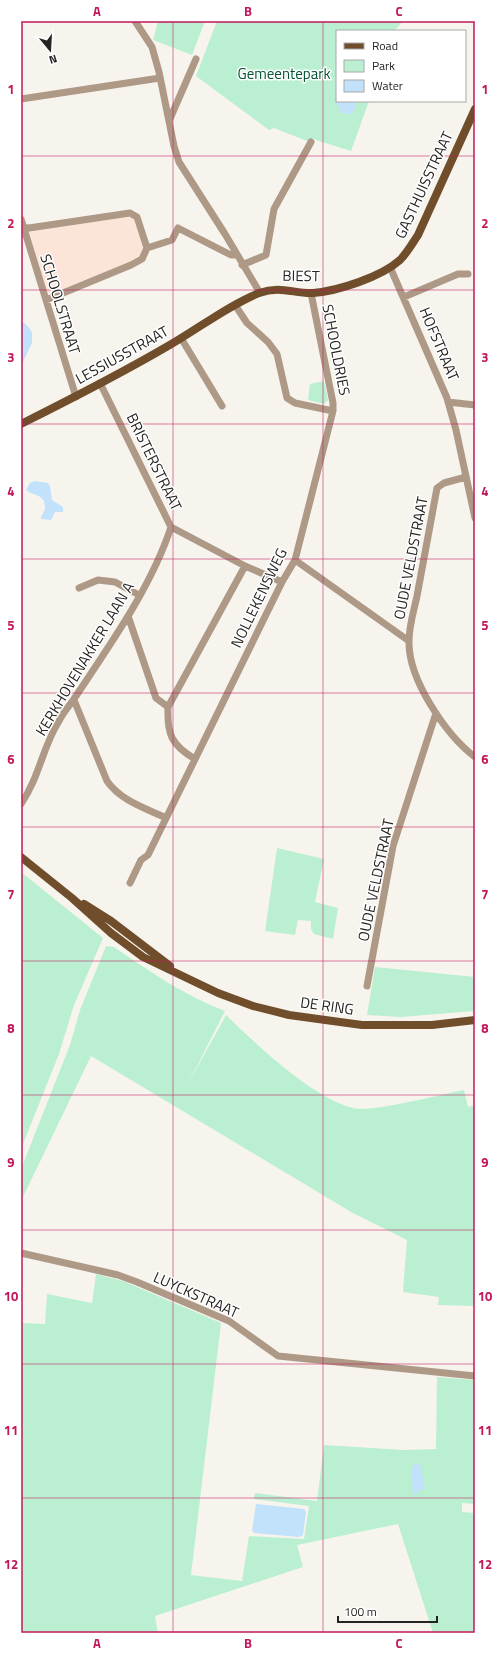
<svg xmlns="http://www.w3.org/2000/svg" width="496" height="1654" viewBox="0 0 496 1654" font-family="'Titillium Web',sans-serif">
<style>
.education{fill:#fce5d8}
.green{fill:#baf0d1}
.water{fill:#c2e1fb}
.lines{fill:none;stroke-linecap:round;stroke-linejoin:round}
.minor{stroke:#ae9986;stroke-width:7}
.major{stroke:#714e2b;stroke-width:8}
.grid{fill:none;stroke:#c2185b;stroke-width:1;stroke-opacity:0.55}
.labels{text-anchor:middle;stroke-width:3;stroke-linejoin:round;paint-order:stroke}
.park-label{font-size:15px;fill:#045434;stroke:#fff}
.street-label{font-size:15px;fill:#252422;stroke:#fff}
.neatline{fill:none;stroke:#c2185b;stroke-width:1.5}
.grid-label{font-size:13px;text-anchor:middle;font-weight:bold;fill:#c2185b}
</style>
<rect width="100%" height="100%" fill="#f7f4ee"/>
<path class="education" d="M129,216l6,4 9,27 -2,7 -6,6 -84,33 -5,-1 -19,-61z"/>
<path class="green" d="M158,21h47l-13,34 -39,-15z
M217,21h186l-9,10h-57v70h32l-18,50 -38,-12 -6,2 -33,-13 -5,2 -73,-54z
M324,381l4,19 -4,4 -16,-4 2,-16z
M277,848l47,11 -9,43 23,6 -5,31 -19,-5 -3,-5v-8l-13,-1 -3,15 -30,-4z
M21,872l82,66 -29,67 -15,49 -38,95z
M106,946l8,1c35,24 71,49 111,64l-37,73 38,-69c31,30 85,82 127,93 17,5 90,-14 111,-18l4,17 7,-2v201l-37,-1 1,-8 -36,-5 4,-52 -56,-28 -260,-156 -70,145v-32l49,-124 10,-35z
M375,967l100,10v34l-74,6 -34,-2z
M96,1274l27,7 98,42 -30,252 51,6 7,-45 55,3 5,-33 -55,-7 1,-6 62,8 7,-56 80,5 32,-1 1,-72 38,3v124l-13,-1v9l13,1v120h-42l-35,-109 -101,21 6,22 -148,49 3,17h-137v-312l1,2 23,1 2,-30 45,9z"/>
<path class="water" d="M337,95v6h18v8l-5,5 -9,-1 -2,-7 -4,-2v-8z
M21,322l5,2 6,8v11l-11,23z
M35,481l13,2 2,3 2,14 11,7v5h-8l-4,8 -10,-1c0,-4 4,-7 4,-12 0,-13 -12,-11 -19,-17l4,-7z
M414,1463l6,1 5,25h-4l-6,6 -2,-1c0,-10 -3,-23 1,-31z
M256,1504l48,5 2,3 -3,23 -4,2 -45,-4 -2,-3z"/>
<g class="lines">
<path class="minor" d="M135,21l17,26 7,25 15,74 5,16 46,72 35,59
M21,99l139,-21
M169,121l27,-62
M21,219l55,178
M21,227l8,1 101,-15 7,4 10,31 -5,11 -11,6 -85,35
M147,248l25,-8 6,-12 53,27h6
M242,265l24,-10 8,-46 37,-67
M390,267l57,131 9,32 19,88
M404,297l54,-23h10
M235,305l12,18 21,19 9,12 10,44 8,5 38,8
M181,338l41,68
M100,383l71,144 74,39 37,16
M448,402l27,3
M466,477l-22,6 -7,5c-7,36 -13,72 -20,108 -3,14 -8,30 -8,45 -1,38 37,94 66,116
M295,560l114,81
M79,588l19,-8 17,2 24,13
M128,616l28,82 12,9c-1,27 3,38 27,52
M74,700l33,81c14,20 38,27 59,37
M168,707l77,-141
M21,804c19,-28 21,-56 38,-83 4,-8 10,-15 15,-22 35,-53 77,-111 97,-172
M130,883l11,-23 7,-5 134,-273 13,-22 38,-149v-8l-22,-110
M367,986l26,-140 43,-133
M21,1253l97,22 19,7 92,39 49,35 197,20"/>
<path class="major" d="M21,424c50,-25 99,-50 147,-78 30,-17 59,-40 91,-53 22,-8 35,1 54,0 25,-2 68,-16 87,-33 7,-7 12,-16 18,-25l57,-126
M21,857l51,41 39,35 32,24 75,36 35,13 36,9 73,10h70l43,-5
M84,904l27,17 59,45"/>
</g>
<path class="grid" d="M173,21v1612M323,21v1612M21,156h454M21,290h454M21,424h454M21,559h454M21,693h454M21,827h454M21,961h454M21,1095h454M21,1230h454M21,1364h454M21,1498h454"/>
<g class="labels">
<g class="park-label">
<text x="284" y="79">Gemeentepark</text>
</g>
<g class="street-label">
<text transform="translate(424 185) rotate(-65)" y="5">GASTHUISSTRAAT</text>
<text transform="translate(301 276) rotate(1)" y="5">BIEST</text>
<text transform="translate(60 304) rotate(73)" y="5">SCHOOLSTRAAT</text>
<text transform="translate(439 344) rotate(67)" y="5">HOFSTRAAT</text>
<text transform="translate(336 350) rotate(79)" y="5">SCHOOLDRIES</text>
<text transform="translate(122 355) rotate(-29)" y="5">LESSIUSSTRAAT</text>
<text transform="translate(154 462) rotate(64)" y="5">BRISTERSTRAAT</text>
<text transform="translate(411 558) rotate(-79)" y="5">OUDE VELDSTRAAT</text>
<text transform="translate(259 598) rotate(-64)" y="5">NOLLEKENSWEG</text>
<text transform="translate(85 659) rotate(-59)" y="5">KERKHOVENAKKER LAAN A</text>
<text transform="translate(376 880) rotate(-78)" y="5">OUDE VELDSTRAAT</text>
<text transform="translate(327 1006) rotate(8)" y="5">DE RING</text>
<text transform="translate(196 1295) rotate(24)" y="5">LUYCKSTRAAT</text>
</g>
</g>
<rect width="496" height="1654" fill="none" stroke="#ffffff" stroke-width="44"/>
<rect x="336" y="30" width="130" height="72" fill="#ffffff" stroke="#a8a7a7"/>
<rect x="344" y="43" width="20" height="6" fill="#714e2b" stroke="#a8a7a7"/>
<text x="372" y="50" font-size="12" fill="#252422">Road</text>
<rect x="344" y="60" width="20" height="12" fill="#baf0d1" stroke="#a8a7a7"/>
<text x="372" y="70" font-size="12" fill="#252422">Park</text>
<rect x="344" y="80" width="20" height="12" fill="#c2e1fb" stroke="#a8a7a7"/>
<text x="372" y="90" font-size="12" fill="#252422">Water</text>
<g transform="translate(50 50) rotate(162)" stroke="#ffffff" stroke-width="3" paint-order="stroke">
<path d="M0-3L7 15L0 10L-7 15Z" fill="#252422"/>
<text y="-6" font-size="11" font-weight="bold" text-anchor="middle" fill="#252422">N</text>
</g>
<path d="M338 1616v6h99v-6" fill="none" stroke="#252422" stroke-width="2"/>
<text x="344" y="1616" font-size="12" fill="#252422" stroke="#ffffff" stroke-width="3" paint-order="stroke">100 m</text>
<rect x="22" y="22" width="452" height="1610" class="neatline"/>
<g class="grid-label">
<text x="97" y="16">A</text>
<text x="248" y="16">B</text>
<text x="399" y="16">C</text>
<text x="11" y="94">1</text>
<text x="485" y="94">1</text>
<text x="11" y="228">2</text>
<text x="485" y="228">2</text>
<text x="11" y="362">3</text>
<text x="485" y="362">3</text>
<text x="11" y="496">4</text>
<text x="485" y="496">4</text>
<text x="11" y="630">5</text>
<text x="485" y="630">5</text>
<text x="11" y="764">6</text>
<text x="485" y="764">6</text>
<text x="11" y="899">7</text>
<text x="485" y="899">7</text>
<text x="11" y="1033">8</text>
<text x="485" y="1033">8</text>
<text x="11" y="1167">9</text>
<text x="485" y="1167">9</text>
<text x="11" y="1301">10</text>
<text x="485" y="1301">10</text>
<text x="11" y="1435">11</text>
<text x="485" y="1435">11</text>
<text x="11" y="1569">12</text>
<text x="485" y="1569">12</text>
<text x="97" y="1648">A</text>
<text x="248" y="1648">B</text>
<text x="399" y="1648">C</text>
</g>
</svg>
